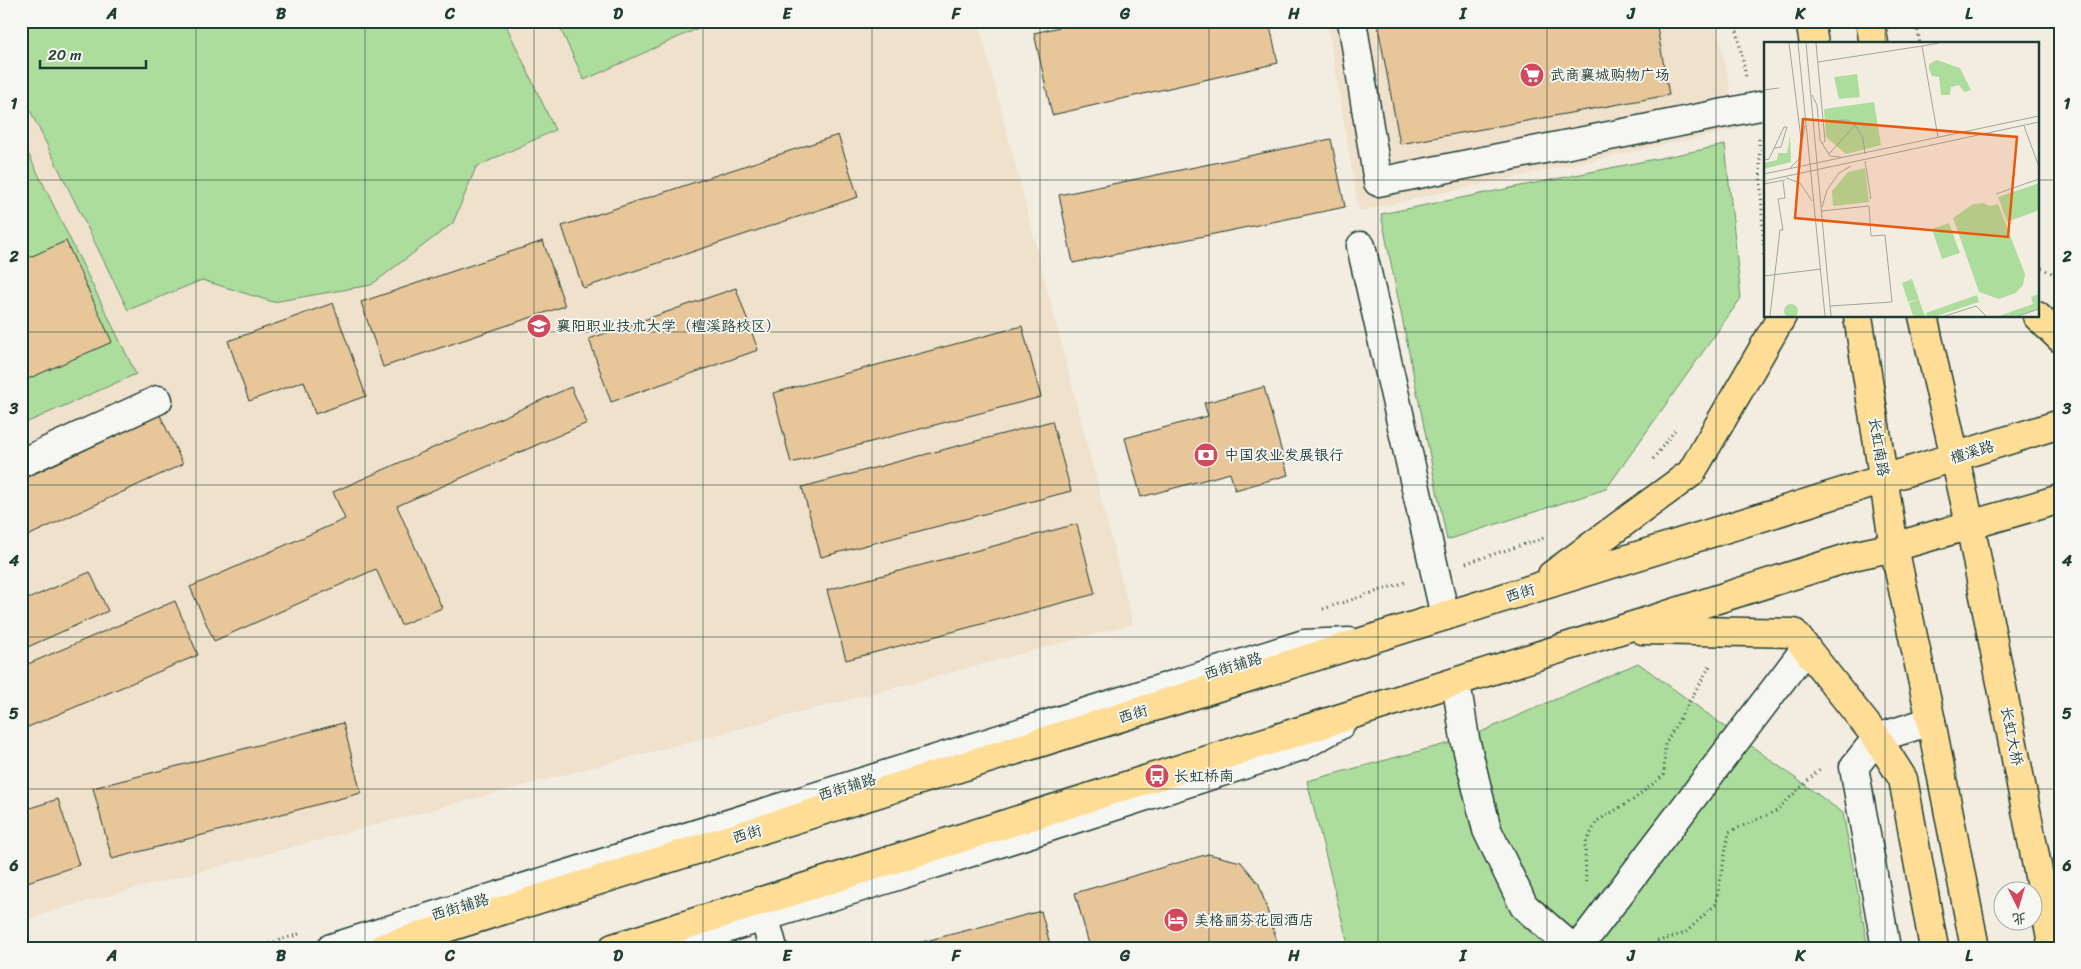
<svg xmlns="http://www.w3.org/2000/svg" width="2081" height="969" viewBox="0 0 2081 969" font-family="Sriracha,'LXGW WenKai TC',sans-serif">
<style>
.built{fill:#efe1cb}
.green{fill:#addd9d;stroke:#668d68}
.building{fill:#e7c699;stroke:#1f3d34}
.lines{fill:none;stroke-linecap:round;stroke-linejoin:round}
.minor-casing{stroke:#1f3d34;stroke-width:31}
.major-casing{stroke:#1f3d34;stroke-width:31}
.highway-casing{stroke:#1f3d34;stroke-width:31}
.path{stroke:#1f3d34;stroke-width:3;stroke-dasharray:1 4;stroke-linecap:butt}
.minor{stroke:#f6f6f2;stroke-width:28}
.major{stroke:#fedd96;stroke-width:28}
.highway{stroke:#fedd96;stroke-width:28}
.grid{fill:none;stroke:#1f3d34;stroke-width:1;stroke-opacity:0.55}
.labels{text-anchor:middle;stroke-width:4;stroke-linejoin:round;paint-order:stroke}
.poi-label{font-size:15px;fill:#1f3d34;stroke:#f6f6f2;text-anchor:start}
.street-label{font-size:15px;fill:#1f3d34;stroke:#f6f6f2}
.inset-road{fill:none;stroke:#9ea69b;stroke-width:1}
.view{fill:#e8590c;fill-opacity:0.15;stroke:#e8590c;stroke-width:2.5}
.inset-edge{fill:none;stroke:#1f3d34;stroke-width:2.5}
.neatline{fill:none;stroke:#1f3d34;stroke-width:2}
.grid-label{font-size:16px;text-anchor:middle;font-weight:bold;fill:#1f3d34}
</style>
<rect width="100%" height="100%" fill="#f3ece0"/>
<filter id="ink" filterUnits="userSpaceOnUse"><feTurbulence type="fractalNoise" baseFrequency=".02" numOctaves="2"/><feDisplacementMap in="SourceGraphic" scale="10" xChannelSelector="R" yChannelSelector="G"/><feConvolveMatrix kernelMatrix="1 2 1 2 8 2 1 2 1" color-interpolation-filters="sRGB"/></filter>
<g filter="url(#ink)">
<path class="built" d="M21,21h979l-20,7 153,596 -1071,284 -41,14z
M1327,21h389l22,108 -379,82z"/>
<path class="green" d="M21,21h483l51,109 -79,37 -23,56 -82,62 -98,17 -71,-22 -74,30 -107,-218z
M557,21h157l-130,59z
M24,145l112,229 -115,51v-278z
M1725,145l16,153 -135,191 -159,51 -66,-326z
M1638,663l205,150 25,135h-519l-42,-167 158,-42z"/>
<path class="building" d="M1085,21h184l9,42 -226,52 -18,-82z
M1377,21h279l13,74 -269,49z
M838,135l20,62 -275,91 -21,-62z
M1331,139l14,68 -272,56 -14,-68z
M66,241l46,101 -91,40v-121z
M543,241l22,65 -182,61 -22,-65z
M736,288l22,62 -147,52 -22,-63z
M333,303l33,93 -51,18 -11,-33 -55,20 -21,-60z
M1022,326l19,71 -250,66 -18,-70z
M571,387l16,36 -190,83 45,102 -41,17 -25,-56 -162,72 -24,-54 155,-68 -12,-27z
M1264,387l24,88 -53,15 -5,-17 -89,24 -16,-59 83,-22 -4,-13z
M160,415l23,49 -162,75v-59z
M1052,421l19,70 -250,66 -19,-70z
M1077,524l18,70 -249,66 -19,-70z
M90,572l18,39 -87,39v-48z
M175,601l23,54 -177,75v-63z
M343,723l18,70 -249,66 -19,-71z
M58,799l21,66 -58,19v-73z
M1208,854l33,8 18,22 20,64h-189l-15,-55z
M1041,911l10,37h-152z"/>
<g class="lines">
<defs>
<path id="minor" d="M1352,21l26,161 387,-77
M1361,246l84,370
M21,463l137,-63
M1456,682l9,57 22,91 37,76 48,42
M760,901l13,47
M331,948l973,-304 45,-2
M663,948l221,-68 418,-134 38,-21
M1578,948l228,-300
M1886,948l-32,-181 23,-29 54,-17"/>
<path id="major" d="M2037,316l23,22
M1552,575l139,-102 91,-157
M1643,630l151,3 83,105 26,41 31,169
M382,948l1678,-524
M613,948l1244,-393 37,-8 166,-48"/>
<path id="highway" d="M1810,21l4,23
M1870,21l4,23
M1858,316l36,231 37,174 44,227
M1923,316l47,208 83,424"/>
</defs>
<use href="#minor" class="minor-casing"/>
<use href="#major" class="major-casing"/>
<use href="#highway" class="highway-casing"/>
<path class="path" d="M1735,21l11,56
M1916,21l4,23
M1759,139l6,146
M2037,266l23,11
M1653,459l22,-29
M1466,563l78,-25
M1323,609l83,-27
M1586,882l-1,-37 12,-24 36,-21 31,-25 1,-31 46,-80
M255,948l47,-15
M1650,948l6,-6 29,-9 31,-29 13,-72 47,-21 45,-43"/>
<use href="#minor" class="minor"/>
<use href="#major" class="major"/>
<use href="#highway" class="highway"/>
</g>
</g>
<path class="grid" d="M196,21v927M365,21v927M534,21v927M703,21v927M872,21v927M1040,21v927M1209,21v927M1378,21v927M1547,21v927M1716,21v927M1885,21v23M21,180h1744M2037,180h23M1885,316v632M21,332h2039M21,485h2039M21,637h2039M21,789h2039"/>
<defs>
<symbol id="supermarket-disc" viewBox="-11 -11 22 22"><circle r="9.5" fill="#d1495b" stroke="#f6f6f2"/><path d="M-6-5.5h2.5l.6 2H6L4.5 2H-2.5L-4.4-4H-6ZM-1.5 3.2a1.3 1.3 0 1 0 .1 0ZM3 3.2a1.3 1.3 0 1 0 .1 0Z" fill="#fff"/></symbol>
<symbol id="university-disc" viewBox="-11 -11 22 22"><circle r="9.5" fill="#d1495b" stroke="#f6f6f2"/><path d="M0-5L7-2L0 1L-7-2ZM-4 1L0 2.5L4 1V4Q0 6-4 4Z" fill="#fff"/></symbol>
<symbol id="bank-disc" viewBox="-11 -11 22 22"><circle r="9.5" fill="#d1495b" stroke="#f6f6f2"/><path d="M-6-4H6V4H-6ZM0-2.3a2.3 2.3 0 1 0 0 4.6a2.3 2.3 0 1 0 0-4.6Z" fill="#fff"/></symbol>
<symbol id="bus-disc" viewBox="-11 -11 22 22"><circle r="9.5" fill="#d1495b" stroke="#f6f6f2"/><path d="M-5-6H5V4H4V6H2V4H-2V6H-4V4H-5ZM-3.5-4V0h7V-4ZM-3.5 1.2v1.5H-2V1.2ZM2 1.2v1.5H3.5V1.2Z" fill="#fff"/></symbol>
<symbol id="hotel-disc" viewBox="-11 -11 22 22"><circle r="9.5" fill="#d1495b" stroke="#f6f6f2"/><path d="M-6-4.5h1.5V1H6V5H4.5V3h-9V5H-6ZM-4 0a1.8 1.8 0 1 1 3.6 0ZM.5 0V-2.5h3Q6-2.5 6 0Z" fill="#fff"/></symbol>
</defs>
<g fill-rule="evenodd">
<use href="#supermarket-disc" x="1518" y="61" width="28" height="28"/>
<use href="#university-disc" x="525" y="312" width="28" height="28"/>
<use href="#bank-disc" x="1192" y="441" width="28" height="28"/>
<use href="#bus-disc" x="1143" y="762" width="28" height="28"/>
<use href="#hotel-disc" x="1162" y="906" width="28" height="28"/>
</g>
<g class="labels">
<g class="poi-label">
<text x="1550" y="80">武商襄城购物广场</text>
<text x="556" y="331">襄阳职业技术大学（檀溪路校区）</text>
<text x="1224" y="460">中国农业发展银行</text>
<text x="1174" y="781">长虹桥南</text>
<text x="1194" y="925">美格丽芬花园酒店</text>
</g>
<g class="street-label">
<text transform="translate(1879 447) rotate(81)" y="5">长虹南路</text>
<text transform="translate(1972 452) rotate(-17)" y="5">檀溪路</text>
<text transform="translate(1520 593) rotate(-17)" y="5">西街</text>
<text transform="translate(1233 666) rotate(-17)" y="5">西街辅路</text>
<text transform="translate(1133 714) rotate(-17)" y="5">西街</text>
<text transform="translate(2012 736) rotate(79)" y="5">长虹大桥</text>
<text transform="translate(847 787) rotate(-17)" y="5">西街辅路</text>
<text transform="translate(747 834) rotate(-17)" y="5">西街</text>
<text transform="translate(460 907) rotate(-17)" y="5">西街辅路</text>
</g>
</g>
<g transform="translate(1764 42)">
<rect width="275" height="275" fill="#f3ece0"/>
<path d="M173,18l23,8 11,22 -7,2 -5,-7 -8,2 -1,8h-9l-2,-18 -7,-1 -3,-7v-5zM93,32l3,23 -21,2 -5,-22zM110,60l7,43 -35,9 -20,-17 -2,-28zM26,94l1,26 -27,7v-6l13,-3 1,-7h9zM101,126l4,34 -36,4 -1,-15 16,-19zM275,141v27l-32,12 -9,-25zM219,161l7,3 8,-2 27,70 -2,11 -7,8 -17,6 -20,-7 -26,-74 20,-14zM185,181l11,30 -18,6 -10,-30zM148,237l7,20 -11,3 -6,-19zM275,252v15l-21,7h-19l34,-12 -2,-7zM213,253l2,7 -42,14h-10l-1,-3zM155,257v1l6,16h-12l-4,-13zM20 269a7 7 0 1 1 14 0a7 7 0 1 1-14 0Z" fill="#addd9d"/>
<path class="inset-road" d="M25,1l13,104M34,1l27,273M42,1l25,273M52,1l9,98 -3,3M158,4l17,-3M54,20l104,-16 16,91M0,48l15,-2M48,53l5,10 3,35 10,16 11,1M59,79l25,-1 7,5 8,13 2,16M260,84l15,41M65,112l26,-29M0,118l5,-1 15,-32h3l-6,20 -7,1M101,119l6,38M26,126l9,-9 6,-34M0,132l275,-58M22,136l14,5 12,18M0,139l275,-59M0,142l21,-4M232,152l43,-15M58,165l5,-17 12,-17 12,-7M58,169l47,-5 2,30 14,-1 7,67 -62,4M0,234l57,-7M6,274l10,-86h3l-5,-31 7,-1 -2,-17M181,274l31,-10 10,10M254,274l21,-7"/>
<path class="view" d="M39,77l214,18 -9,100 -213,-19z"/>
<rect width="275" height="275" class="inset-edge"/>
</g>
<rect width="2081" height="969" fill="none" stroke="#f6f6f2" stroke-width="55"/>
<g transform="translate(2018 906) rotate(175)"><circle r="24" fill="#f6f6f2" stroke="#a0aca6"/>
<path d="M0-4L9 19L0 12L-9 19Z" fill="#d1495b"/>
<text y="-8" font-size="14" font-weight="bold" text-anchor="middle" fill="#1f3d34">北</text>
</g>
<path d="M40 60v8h106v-8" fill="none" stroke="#1f3d34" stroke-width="2.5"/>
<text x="48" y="60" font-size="15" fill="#1f3d34" stroke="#f6f6f2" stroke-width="4" paint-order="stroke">20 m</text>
<rect x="28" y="28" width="2026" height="914" class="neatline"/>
<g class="grid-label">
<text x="112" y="19">A</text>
<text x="281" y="19">B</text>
<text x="450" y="19">C</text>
<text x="618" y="19">D</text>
<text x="787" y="19">E</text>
<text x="956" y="19">F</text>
<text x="1125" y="19">G</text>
<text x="1294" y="19">H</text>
<text x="1463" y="19">I</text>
<text x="1631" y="19">J</text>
<text x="1800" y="19">K</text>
<text x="1969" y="19">L</text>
<text x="14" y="109">1</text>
<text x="2067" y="109">1</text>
<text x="14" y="262">2</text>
<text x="2067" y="262">2</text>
<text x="14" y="414">3</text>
<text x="2067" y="414">3</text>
<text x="14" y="566">4</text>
<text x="2067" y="566">4</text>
<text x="14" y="719">5</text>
<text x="2067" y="719">5</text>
<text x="14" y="871">6</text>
<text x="2067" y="871">6</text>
<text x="112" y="961">A</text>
<text x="281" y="961">B</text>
<text x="450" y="961">C</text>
<text x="618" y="961">D</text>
<text x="787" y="961">E</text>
<text x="956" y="961">F</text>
<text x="1125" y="961">G</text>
<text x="1294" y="961">H</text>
<text x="1463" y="961">I</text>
<text x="1631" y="961">J</text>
<text x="1800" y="961">K</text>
<text x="1969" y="961">L</text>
</g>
</svg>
